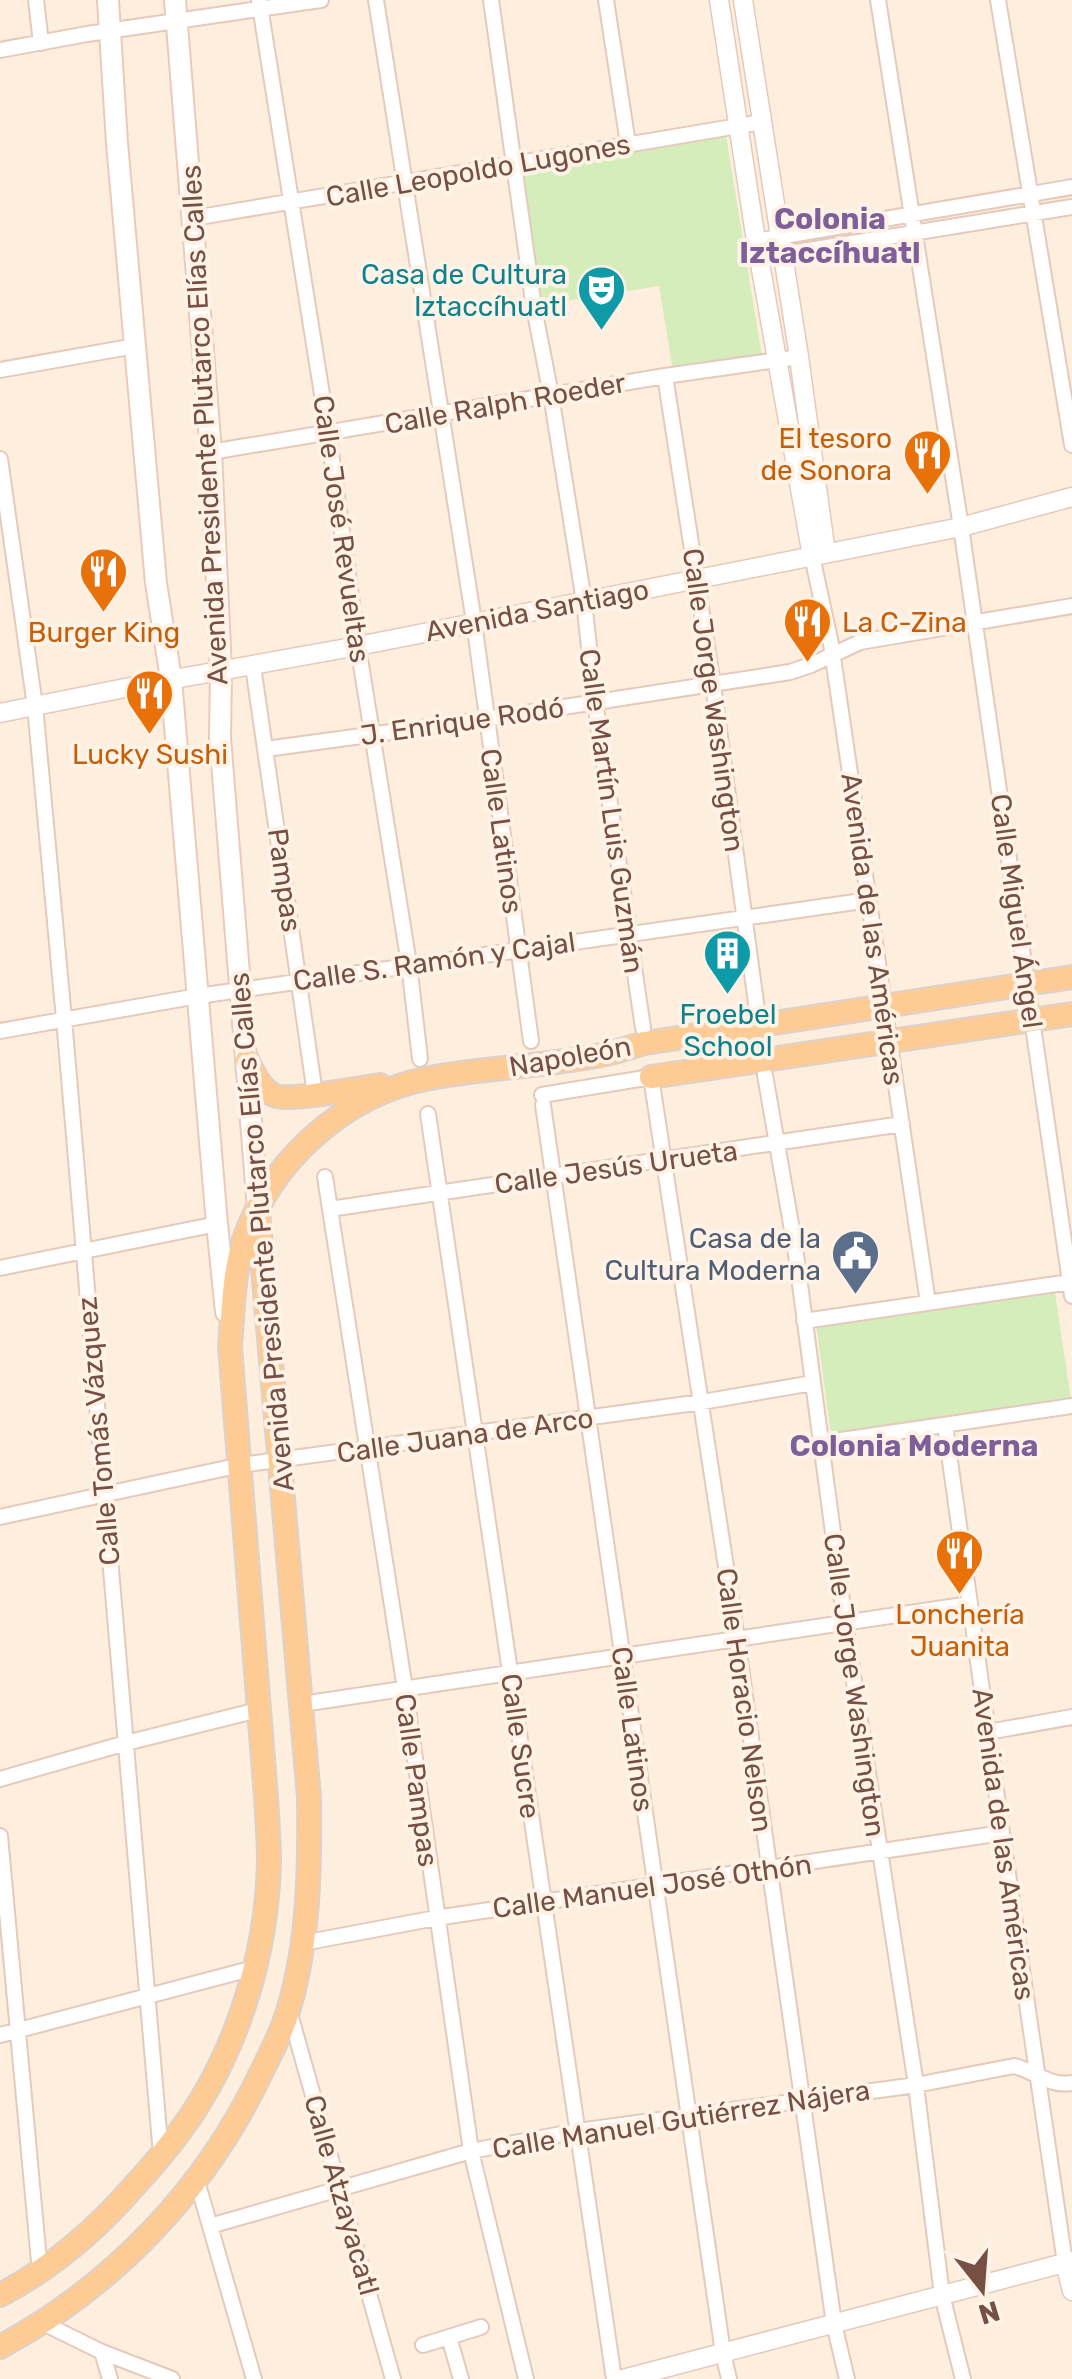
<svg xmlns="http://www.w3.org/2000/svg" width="1072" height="2379" viewBox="0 0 1072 2379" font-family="Rubik,sans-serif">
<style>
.green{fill:#d5edbb}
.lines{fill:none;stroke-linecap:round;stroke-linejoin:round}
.minor-casing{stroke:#e5cabc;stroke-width:18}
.tertiary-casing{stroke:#e5cabc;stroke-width:21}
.secondary-casing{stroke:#ebcab8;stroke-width:24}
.primary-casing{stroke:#dbd2ce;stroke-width:26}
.minor{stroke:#fff;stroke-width:14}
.tertiary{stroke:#fff;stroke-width:18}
.secondary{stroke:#fff;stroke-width:20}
.primary{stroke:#ffcb94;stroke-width:22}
.labels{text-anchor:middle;stroke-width:8;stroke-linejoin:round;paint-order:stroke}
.street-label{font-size:28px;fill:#765044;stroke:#fff2e6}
.culture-label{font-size:28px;fill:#0d838f;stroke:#fff2e6;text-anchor:end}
.food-label{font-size:28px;fill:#c56008;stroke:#fff2e6}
.service-label{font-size:28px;fill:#4e5e75;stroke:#fff2e6;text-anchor:end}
.neighbourhood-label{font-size:30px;font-weight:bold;fill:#7f5f9a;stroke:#fff2e6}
</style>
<rect width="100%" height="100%" fill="#feeede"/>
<path class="green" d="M726,135l36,222 -89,14 -14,-85 -117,19 -22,-136z
M1054,1286l17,113 -240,36 -15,-111z"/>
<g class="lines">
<defs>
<path id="minor" d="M36,0l5,43
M259,0l69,432 30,214 51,318 11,95
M376,0l98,622 57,419
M491,0l43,308 17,87 33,206 11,101 48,326
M606,0l22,144
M878,0l83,527 111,769
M998,0l74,445
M0,50l87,-16 234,-34
M194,218l568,-96
M756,241l316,-54
M759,258l313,-51
M0,370l135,-24
M665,376l48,309 46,340
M211,452l454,-76 134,-19
M0,459l35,247 29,313 97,1136
M812,556l19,88 97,659
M253,666l62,428
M266,749l220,-30 304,-47 21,-7 49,-23 212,-36
M0,1031l198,-35 671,-96
M765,1075l30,172 50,376 71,462 26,210 21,84
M542,1095l109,-18 86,562 97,685 13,55
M543,1105l180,1248 6,26
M428,1114l186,1265
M325,1177l80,512 66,462 55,228
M330,1209l572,-85
M0,1268l217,-44
M804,1321l266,-39
M945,1425l57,408 63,430
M821,1443l251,-37
M0,1517l241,-52 461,-63 111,-19
M302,1704l668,-100
M988,1732l84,-15
M0,1779l126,-36 132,-33
M0,1836l40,436
M303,1943l133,-25 566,-85
M290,2014l103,365
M0,2035l254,-67
M197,2181l57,198
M210,2226l261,-75 107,-20 338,-46 98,-19c21,5 35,21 58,17
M41,2322l61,30 70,27
M449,2337l32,-10
M423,2345l26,-8 12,42
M102,2352l8,27"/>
<path id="tertiary" d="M719,0l37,241 56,315
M743,0l56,357 27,196
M0,713l130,-26 228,-41 603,-119 111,-30
M1065,2263l7,28
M623,2379l449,-118"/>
<path id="secondary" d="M108,0l9,143 39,440 15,96 46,545 9,88
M175,0l36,452 10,220 -1,66 38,470"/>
<path id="primary" d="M247,1060c7,13 14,31 29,36 15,5 84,-8 104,-11
M651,1077l421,-63
M0,2295c52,-27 98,-67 136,-111 24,-26 47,-54 65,-84 43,-71 67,-159 68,-241 0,-21 -2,-41 -3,-62l-36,-450c3,-36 3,-72 14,-107 27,-79 99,-144 181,-161 58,-12 118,-12 176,-24 14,-2 29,-8 44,-12l427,-66
M0,2347c114,-61 207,-159 262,-276 10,-20 21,-41 27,-63 20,-68 21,-140 20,-211l-51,-585"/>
</defs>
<use href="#minor" class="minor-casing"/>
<use href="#tertiary" class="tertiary-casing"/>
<use href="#secondary" class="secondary-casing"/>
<use href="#primary" class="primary-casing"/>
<use href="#minor" class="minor"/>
<use href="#tertiary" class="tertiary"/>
<use href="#secondary" class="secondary"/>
<use href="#primary" class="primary"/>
</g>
<defs>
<symbol id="theatre-pin" viewBox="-11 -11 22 30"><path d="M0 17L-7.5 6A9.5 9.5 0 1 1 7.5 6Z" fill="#0f9aa8" stroke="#fff2e6"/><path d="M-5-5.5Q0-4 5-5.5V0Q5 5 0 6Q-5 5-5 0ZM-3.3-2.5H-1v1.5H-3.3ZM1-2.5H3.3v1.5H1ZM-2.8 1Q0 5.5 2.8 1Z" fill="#fff"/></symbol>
<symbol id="restaurant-pin" viewBox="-11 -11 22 30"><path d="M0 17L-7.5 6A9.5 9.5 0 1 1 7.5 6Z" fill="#e8710a" stroke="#fff2e6"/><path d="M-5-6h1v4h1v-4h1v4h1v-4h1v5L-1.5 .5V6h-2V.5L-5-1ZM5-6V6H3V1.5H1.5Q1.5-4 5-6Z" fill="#fff"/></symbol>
<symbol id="building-pin" viewBox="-11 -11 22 30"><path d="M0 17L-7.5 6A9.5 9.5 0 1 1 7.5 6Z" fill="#0f9aa8" stroke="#fff2e6"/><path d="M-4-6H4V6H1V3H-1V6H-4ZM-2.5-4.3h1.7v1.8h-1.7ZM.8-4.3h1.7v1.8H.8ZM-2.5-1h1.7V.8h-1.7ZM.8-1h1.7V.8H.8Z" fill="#fff"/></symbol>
<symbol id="civic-pin" viewBox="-11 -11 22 30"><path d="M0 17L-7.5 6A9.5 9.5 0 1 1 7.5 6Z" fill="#5c6f8a" stroke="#fff2e6"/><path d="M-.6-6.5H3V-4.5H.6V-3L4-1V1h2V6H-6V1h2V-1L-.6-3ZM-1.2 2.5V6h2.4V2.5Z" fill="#fff"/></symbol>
</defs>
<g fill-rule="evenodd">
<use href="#theatre-pin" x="574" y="262" width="55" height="75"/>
<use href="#restaurant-pin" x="900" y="426" width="55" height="75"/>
<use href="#restaurant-pin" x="76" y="544" width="55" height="75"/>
<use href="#restaurant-pin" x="780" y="594" width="55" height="75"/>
<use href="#restaurant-pin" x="122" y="666" width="55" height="75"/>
<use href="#building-pin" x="700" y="926" width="55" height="75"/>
<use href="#civic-pin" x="828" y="1226" width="55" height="75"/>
<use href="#restaurant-pin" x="932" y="1526" width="55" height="75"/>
</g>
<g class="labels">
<g class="street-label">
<text transform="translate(478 170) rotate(-10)" y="10">Calle Leopoldo Lugones</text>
<text transform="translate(505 403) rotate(-10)" y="10">Calle Ralph Roeder</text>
<text transform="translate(204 425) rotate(-93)" y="10">Avenida Presidente Plutarco Elías Calles</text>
<text transform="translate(342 529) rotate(82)" y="10">Calle José Revueltas</text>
<text transform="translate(537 610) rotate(-11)" y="10">Avenida Santiago</text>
<text transform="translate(714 700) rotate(82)" y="10">Calle Jorge Washington</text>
<text transform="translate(462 721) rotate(-8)" y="10">J. Enrique Rodó</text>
<text transform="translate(612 811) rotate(82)" y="10">Calle Martín Luis Guzmán</text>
<text transform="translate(502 831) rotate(82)" y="10">Calle Latinos</text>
<text transform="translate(285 880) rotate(82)" y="10">Pampas</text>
<text transform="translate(1017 911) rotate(82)" y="10">Calle Miguel Ángel</text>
<text transform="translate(873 929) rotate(82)" y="10">Avenida de las Américas</text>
<text transform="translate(434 961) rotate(-8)" y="10">Calle S. Ramón y Cajal</text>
<text transform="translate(570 1056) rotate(-10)" y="10">Napoleón</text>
<text transform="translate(616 1167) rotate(-8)" y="10">Calle Jesús Urueta</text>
<text transform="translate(261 1232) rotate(-95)" y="10">Avenida Presidente Plutarco Elías Calles</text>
<text transform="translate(98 1431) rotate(-95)" y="10">Calle Tomás Vázquez</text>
<text transform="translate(465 1435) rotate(-8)" y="10">Calle Juana de Arco</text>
<text transform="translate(855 1685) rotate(82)" y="10">Calle Jorge Washington</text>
<text transform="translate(745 1700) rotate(82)" y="10">Calle Horacio Nelson</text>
<text transform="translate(633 1729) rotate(82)" y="10">Calle Latinos</text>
<text transform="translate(521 1746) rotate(82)" y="10">Calle Sucre</text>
<text transform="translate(417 1780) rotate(82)" y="10">Calle Pampas</text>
<text transform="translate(1004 1844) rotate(82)" y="10">Avenida de las Américas</text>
<text transform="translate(652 1886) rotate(-8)" y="10">Calle Manuel José Othón</text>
<text transform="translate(681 2119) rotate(-9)" y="10">Calle Manuel Gutiérrez Nájera</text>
<text transform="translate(342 2195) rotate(74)" y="10">Calle Atzayacatl</text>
</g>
<g class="culture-label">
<text x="567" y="284">Casa de Cultura<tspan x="567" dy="32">Iztaccíhuatl</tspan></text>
<text x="728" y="1024" text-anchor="middle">Froebel<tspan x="728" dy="32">School</tspan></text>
</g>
<g class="food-label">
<text x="892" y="448" text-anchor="end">El tesoro<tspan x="892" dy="32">de Sonora</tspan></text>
<text x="842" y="632" text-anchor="start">La C-Zina</text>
<text x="104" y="642">Burger King</text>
<text x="150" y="764">Lucky Sushi</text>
<text x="960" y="1624">Lonchería<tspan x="960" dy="32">Juanita</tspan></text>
</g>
<g class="service-label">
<text x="821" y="1248">Casa de la<tspan x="821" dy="32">Cultura Moderna</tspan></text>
</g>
<g class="neighbourhood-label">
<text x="830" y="229">Colonia<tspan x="830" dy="34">Iztaccíhuatl</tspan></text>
<text x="914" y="1456">Colonia Moderna</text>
</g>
</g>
<g transform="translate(982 2289) rotate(163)" stroke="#fff2e6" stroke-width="8" paint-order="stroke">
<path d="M0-8L18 38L0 25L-18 38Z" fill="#765044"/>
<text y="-15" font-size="28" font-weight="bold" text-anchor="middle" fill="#765044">N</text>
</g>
</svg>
